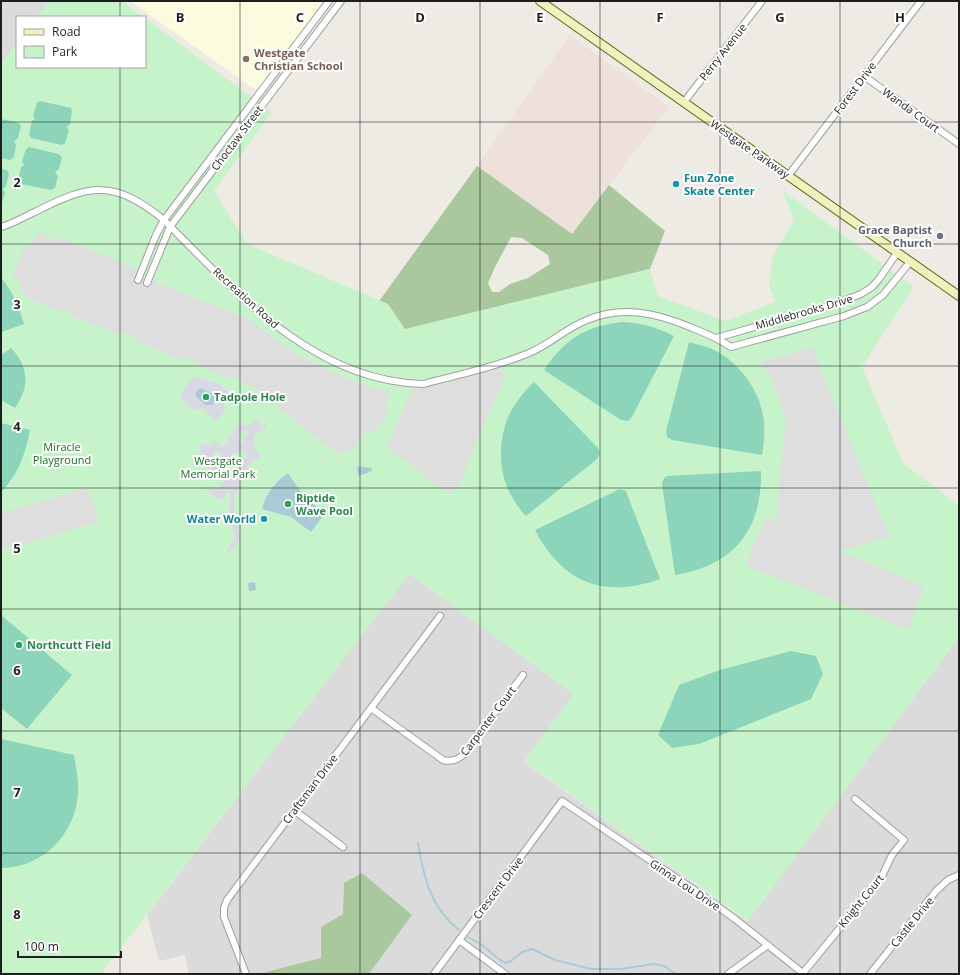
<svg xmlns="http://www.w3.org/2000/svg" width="960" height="975" viewBox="0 0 960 975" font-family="'Open Sans',sans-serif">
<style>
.residential{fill:#dcdbdb}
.education{fill:#fbfbe0}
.military{fill:#eee0da}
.forest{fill:#aac89e;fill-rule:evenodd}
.park{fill:#c7f3cb}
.pitch{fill:#8cd4ba}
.parking{fill:#dedede}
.plaza{fill:#dad9e3;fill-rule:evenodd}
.water{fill:#aacbd6}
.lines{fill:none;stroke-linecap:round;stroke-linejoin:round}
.stream{stroke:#aacbd6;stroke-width:2}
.minor-casing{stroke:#9f9f9f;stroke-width:8}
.secondary-casing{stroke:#5d6911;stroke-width:10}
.minor{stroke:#fff;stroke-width:6}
.secondary{stroke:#eef2be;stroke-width:8}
.grid{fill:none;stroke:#1e1e1e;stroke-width:1;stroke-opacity:0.55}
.education-dot{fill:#8d6e63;stroke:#fff;stroke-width:1.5}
.culture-dot{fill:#0f9aa8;stroke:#fff;stroke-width:1.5}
.worship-dot{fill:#6b7280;stroke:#fff;stroke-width:1.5}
.leisure-dot{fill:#2e9e5b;stroke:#fff;stroke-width:1.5}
.labels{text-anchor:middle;stroke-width:4;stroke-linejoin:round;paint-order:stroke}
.street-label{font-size:11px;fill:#1e1e1e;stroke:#fff}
.education-label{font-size:11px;font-weight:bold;fill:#785e54;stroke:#fff;text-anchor:start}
.culture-label{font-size:11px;font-weight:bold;fill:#0d838f;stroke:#fff;text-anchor:start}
.worship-label{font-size:11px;font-weight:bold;fill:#5b616d;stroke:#fff;text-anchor:end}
.leisure-label{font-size:11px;font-weight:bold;fill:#27864d;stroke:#fff;text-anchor:start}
.park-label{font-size:11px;fill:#187021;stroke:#fff}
.grid-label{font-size:13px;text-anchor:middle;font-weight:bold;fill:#1e1e1e;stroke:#fff;stroke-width:4;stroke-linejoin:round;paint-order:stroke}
</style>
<rect width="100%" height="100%" fill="#eeebe5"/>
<path class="residential" d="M1,1h49l-13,16h-20v26l-16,21z
M409,573l165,121 -50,68 223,159 212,-284v337h-590l43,-59 -68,-32 -1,31 -22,13v31l-63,16h-69l-4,-19 -26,6 -12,-46z"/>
<path class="education" d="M130,1h194l-67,90z"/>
<path class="military" d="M570,35l99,72 -97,127 -95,-68z"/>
<path class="forest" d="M477,166l95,68 37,-49 56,46 -15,38 -245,61 -28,-26zM511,237l11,1 26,17 2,9 -22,14 -18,6 -11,8h-7l-4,-9 7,-16z
M362,873l50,42 -43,59h-111l63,-16v-31l22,-13 1,-31z"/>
<path class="park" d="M50,1h72l21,16h-106z
M145,18l127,94 -58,79 33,53 141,60 17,25 245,-60 8,27 67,25 50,-19 -6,-16 3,-28 22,-38 -12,-30 132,97 -52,80 41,96 56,42v132l-211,284 -224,-160 50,-67 -165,-120 -308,400h-100v-910l16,-21v24h128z"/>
<path class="pitch" d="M40,101l31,7 1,4 -2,12 -4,3 3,3 -4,13 -3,2 -31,-7 -2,-4 3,-13 3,-2 -2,-3 4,-13z
M1,119l18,4 2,3 -3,12 -4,3 2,4 -2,12 -4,3 -9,-2z
M29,147l30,7 3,4 -3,11 -4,3 3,4 -3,12 -4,2 -30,-6 -3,-4 3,-13 3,-2 -2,-4 4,-12z
M1,169l6,1 2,4 -3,12 -3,3 2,4 -4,13z
M1,278c12,13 18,29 23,46l-23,8z
M622,322c21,1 34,5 52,14l-42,81 -4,4 -7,-1 -77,-50c22,-32 40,-43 78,-48z
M689,342c6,2 12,3 18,5 30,11 54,43 57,75 1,11 0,22 -2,33l-90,-15 -5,-3 -1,-6z
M11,348c18,19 19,38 4,60l-14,-8v-45z
M534,382l64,66 2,6 -3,5 -71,57c-4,-4 -8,-9 -11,-14 -18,-26 -18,-64 -4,-91 6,-11 14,-20 23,-29z
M1,423l29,7c-5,25 -11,43 -29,62z
M761,471c1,60 -27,94 -86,104l-13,-91 2,-6 3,-2z
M620,489l6,2 1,3 33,85c-57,20 -97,4 -125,-49z
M1,615l71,60 -45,54 -26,-21z
M791,651l25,5 7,18 -12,25 -112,45 -27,4 -14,-13 21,-50 41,-15z
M1,739l73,16c2,13 5,26 4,39 -3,41 -36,74 -77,74z"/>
<path class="parking" d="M44,232l2,5 4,3h2l2,-4 83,32 -1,6 112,45 46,33 50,26 25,9 22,5 -6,15 4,6 -15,20 -5,-4 -13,17 -8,5 -10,3 -90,-70 -14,-7 -2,2 -35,-14 1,-3 -13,-4 -1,2 -48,-19v-3l-12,-5 -1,2 -52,-19 1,-3 -9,-4 -1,3 -36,-14 1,-3 -8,-6v-10l-7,-3 13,-32 7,2 5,-12z
M812,347l77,190 -50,14 85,35 -16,43 -162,-63 19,-49 12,4 4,-59 5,-37 -8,-31 -8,-18 -8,-10 -1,-4z
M502,367l-2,3 6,3 -50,118 -4,-1 -3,4 -62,-47 26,-59 14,-1 25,-5z
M86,488l3,2 10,30 -1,2 -97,28v-37z"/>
<path class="plaza" d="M194,376l23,7 12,9 1,3 -6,7 1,9 -6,7 -6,2 -9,-11h-11l-13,-11 1,-5zM201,388l9,4 5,4 -3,9 -4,1z
M256,420l7,6 3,-3v5l-5,1v2l-3,1 -5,6 2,2v2h-2l1,7h3v2h2l1,7 -5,1v2l-4,1 1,3 -4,1 1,4h-2v3l-3,1v4l-3,1v4l-7,16v12l5,22 4,3 -13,17 -4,-3 8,-11v-3l-5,-27v-15l-3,-2v6l-9,1 -12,-10 3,-4 9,6 7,-10 -20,-15 -2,2 -3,-23 14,-2v-3l10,7 17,-23 3,1v1l8,-1 -1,-2h4v-2zM247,430l1,5 -1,1v1l-4,1 1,4h-4l-1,-9h1v-2zM219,451v2h2l1,4h-4l-4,6 -4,1 5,-12zM246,451l1,7 -4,1 -1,8 -6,1 1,3 -2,1v2h-3l-2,-3h-2l-1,-8h3l-1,-4 4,-3 -1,-3z"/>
<path class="water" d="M201,388l14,7 1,4 -3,6h-7l-10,-8v-5z
M357,466l15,2v3l-14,5z
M288,473l17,25 20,15 -14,19 -20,-15 -29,-8c4,-16 13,-27 26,-36z
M255,582l1,8 -7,1 -1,-8z"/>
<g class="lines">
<path class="stream" d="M418,843c6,35 12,64 41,87
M468,937l14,8 18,15 6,3 5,-2 11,-9 10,-3 23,11 36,9h30l33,-5 10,2 12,8"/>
<defs>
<path id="minor" d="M864,76l95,68
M684,102l78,-101
M788,176l133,-175
M1,227c12,-3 22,-10 34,-15 54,-28 79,-33 129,8 71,72 151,162 259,164 35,-9 72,-17 106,-31 20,-8 37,-25 58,-33 35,-15 69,-7 103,7 15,6 28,11 41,20l113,-31 23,-9 16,-12 27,-33
M138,280l18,-45 8,-15 165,-219
M147,283l23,-56 171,-226
M716,338l119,-34 26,-10 11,-7 7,-8 18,-26
M371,708l72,52c8,2 15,0 21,-6l59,-79
M294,810l49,37
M459,940l46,34
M803,973l78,-95 11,-23 12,-15 -49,-41
M246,974l-22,-57v-9l3,-8 213,-284
M434,974l128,-173 141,95 32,23 69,55
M728,974l40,-29
M870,974l66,-83 12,-11 11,-5"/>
<path id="secondary" d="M540,1l419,295"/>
</defs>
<use href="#minor" class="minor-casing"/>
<use href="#secondary" class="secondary-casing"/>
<use href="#minor" class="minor"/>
<use href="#secondary" class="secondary"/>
</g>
<path class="grid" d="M120,1v16M240,1v973M360,1v973M480,1v973M600,1v973M720,1v973M840,1v973M120,67v907M1,122h958M1,244h958M1,366h958M1,488h958M1,609h958M1,731h958M1,853h958"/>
<circle class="education-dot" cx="246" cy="59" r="4"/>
<g class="culture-dot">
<circle cx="676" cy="184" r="4"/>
<circle cx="264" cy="519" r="4"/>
</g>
<circle class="worship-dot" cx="940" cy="236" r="4"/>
<g class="leisure-dot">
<circle cx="206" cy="397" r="4"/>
<circle cx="288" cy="504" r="4"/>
<circle cx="19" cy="645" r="4"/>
</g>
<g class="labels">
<g class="street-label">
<text transform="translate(723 52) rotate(-52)" y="4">Perry Avenue</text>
<text transform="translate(855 88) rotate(-53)" y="4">Forest Drive</text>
<text transform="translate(911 110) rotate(36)" y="4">Wanda Court</text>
<text transform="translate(237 138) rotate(-53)" y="4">Choctaw Street</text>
<text transform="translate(750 149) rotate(35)" y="4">Westgate Parkway</text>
<text transform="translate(246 298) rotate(42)" y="4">Recreation Road</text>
<text transform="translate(804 312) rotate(-16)" y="4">Middlebrooks Drive</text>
<text transform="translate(488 721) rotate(-53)" y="4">Carpenter Court</text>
<text transform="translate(310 789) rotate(-53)" y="4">Craftsman Drive</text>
<text transform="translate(685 885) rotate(34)" y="4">Ginna Lou Drive</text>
<text transform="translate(498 888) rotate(-53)" y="4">Crescent Drive</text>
<text transform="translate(861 901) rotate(-51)" y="4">Knight Court</text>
<text transform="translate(912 922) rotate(-51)" y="4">Castle Drive</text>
</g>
<g class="education-label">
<text x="254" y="57">Westgate<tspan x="254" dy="13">Christian School</tspan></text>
</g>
<g class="culture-label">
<text x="684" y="182">Fun Zone<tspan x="684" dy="13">Skate Center</tspan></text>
<text x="256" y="523" text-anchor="end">Water World</text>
</g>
<g class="worship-label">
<text x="932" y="234">Grace Baptist<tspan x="932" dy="13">Church</tspan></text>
</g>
<g class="leisure-label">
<text x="214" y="401">Tadpole Hole</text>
<text x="296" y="502">Riptide<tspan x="296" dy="13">Wave Pool</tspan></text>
<text x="27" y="649">Northcutt Field</text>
</g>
<g class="park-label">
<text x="62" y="451">Miracle<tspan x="62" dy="13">Playground</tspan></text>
<text x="218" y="465">Westgate<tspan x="218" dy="13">Memorial Park</tspan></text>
</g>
</g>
<g class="grid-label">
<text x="180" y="22">B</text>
<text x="300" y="22">C</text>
<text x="420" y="22">D</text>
<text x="540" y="22">E</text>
<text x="660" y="22">F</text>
<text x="780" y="22">G</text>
<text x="900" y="22">H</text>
<text x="17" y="187">2</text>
<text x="17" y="309">3</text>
<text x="17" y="431">4</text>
<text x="17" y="553">5</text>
<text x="17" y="675">6</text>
<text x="17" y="797">7</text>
<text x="17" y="919">8</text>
</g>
<rect width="960" height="975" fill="none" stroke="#1e1e1e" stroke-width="4"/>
<rect x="16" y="16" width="130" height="52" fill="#ffffff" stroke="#a5a5a5"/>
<rect x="24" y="29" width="20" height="6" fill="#eef2be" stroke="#a5a5a5"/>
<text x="52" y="36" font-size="12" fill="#1e1e1e">Road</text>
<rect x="24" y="46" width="20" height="12" fill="#c7f3cb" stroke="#a5a5a5"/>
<text x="52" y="56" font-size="12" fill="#1e1e1e">Park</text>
<path d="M18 951v6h103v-6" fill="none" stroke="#1e1e1e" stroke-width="2"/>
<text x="24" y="951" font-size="12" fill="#1e1e1e" stroke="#ffffff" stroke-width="3" paint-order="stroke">100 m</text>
</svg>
